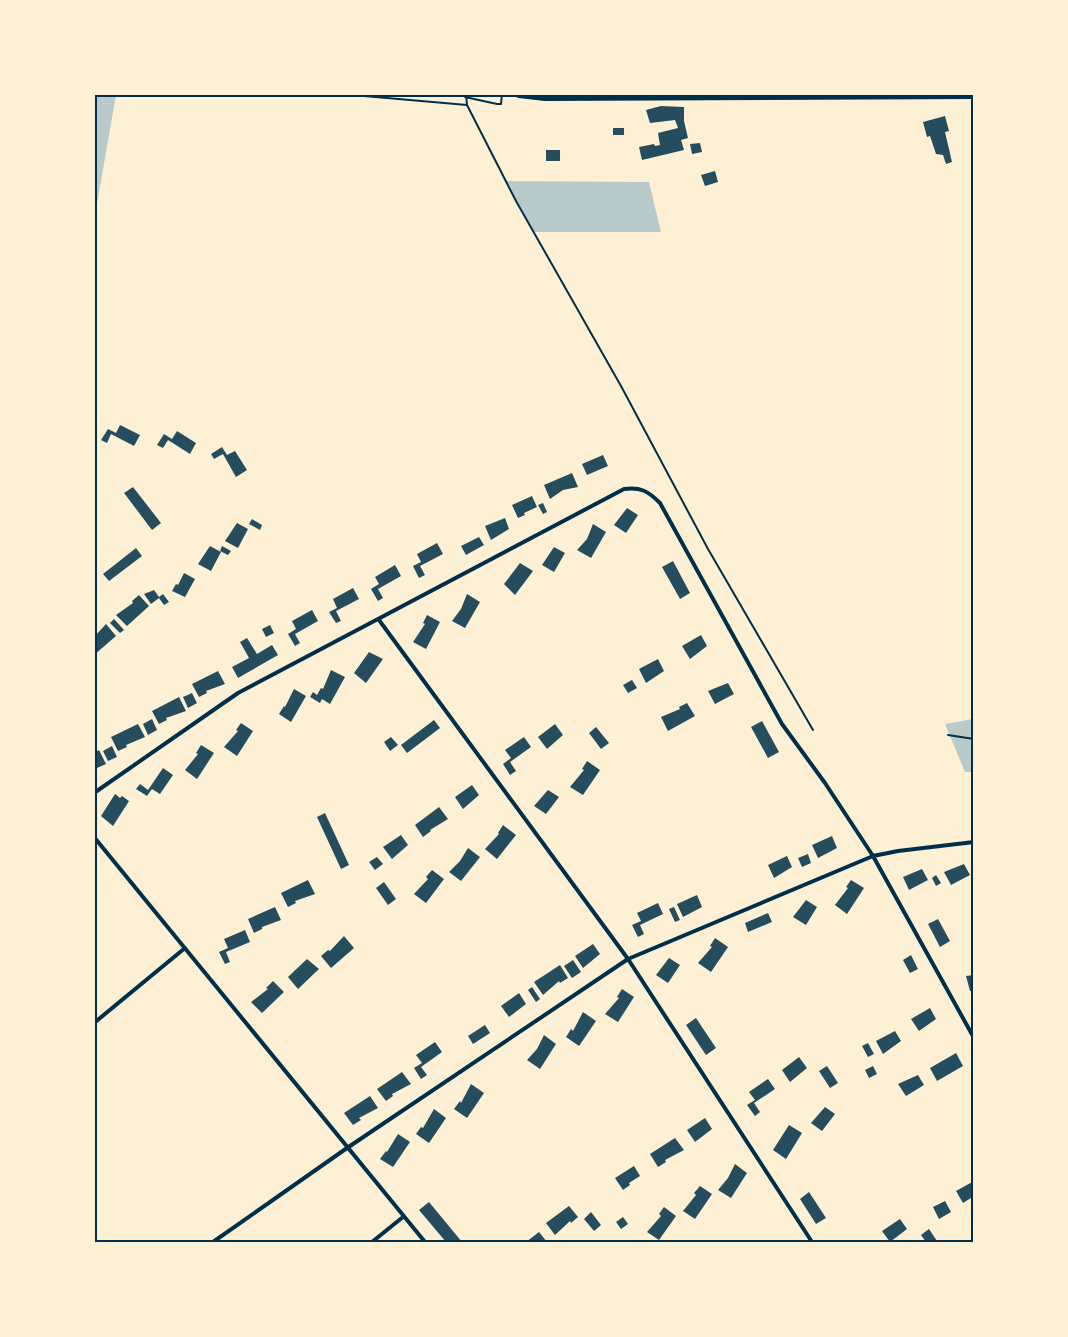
<svg xmlns="http://www.w3.org/2000/svg" width="1068" height="1337" viewBox="0 0 1068 1337" font-family="'DejaVu Sans',sans-serif">
<style>
.green{fill:#b9caca}
.building{fill:#264d5e}
.lines{fill:none;stroke-linecap:round;stroke-linejoin:round}
.path{stroke:#003049;stroke-width:2}
.service{stroke:#003049;stroke-width:4}
.tertiary{stroke:#003049;stroke-width:8}
.neatline{fill:none;stroke:#003049;stroke-width:2}
</style>
<rect width="100%" height="100%" fill="#fdf0d5"/>
<path class="green" d="M95,94l21,1 -21,120 -1,-120z
M506,181l143,1 12,50h-127z
M973,719v53h-8l-20,-48z"/>
<path class="building" d="M661,106l23,1v14l4,17 -7,2 3,10 -42,10 -3,-13 15,-3 1,2 5,-1 -2,-12 20,-5 -3,-8 -25,3 -4,-13z
M945,116l4,15 -4,1 7,30 -6,2 -3,-9 -7,-1 -6,-18 -3,1 -4,-15z
M613,128h11v7h-11z
M700,143l2,9 -10,2 -2,-10z
M546,150h14v11h-14z
M715,171l3,11 -13,4 -4,-11z
M120,425l20,10 -6,11 -23,-12 -4,9 -6,-3 7,-11 8,4z
M177,431l19,12 -6,11 -22,-14 -5,8 -6,-3 7,-11 8,5z
M222,447l5,8 8,-4 12,19 -11,7 -13,-23 -9,5 -3,-5z
M603,455l5,11 -21,9 -5,-11z
M572,473l6,14 -15,3 -13,9 -6,-14z
M133,487l28,36 -9,7 -28,-37z
M532,496l5,11 -13,6 1,2 -7,3 -6,-13z
M543,503l4,9 -4,2 -5,-9z
M627,508l11,7 -12,18 -12,-8z
M505,518l4,11 -18,11 -6,-14z
M252,519l10,6 -2,5 -11,-6z
M237,523l11,6 -10,19 -13,-7z
M593,524l13,8 -15,26 -14,-8 10,-11z
M479,537l5,8 -18,10 -5,-9z
M437,543l6,11 -23,12 5,9 -6,3 -6,-12 8,-4 -4,-8z
M210,546l11,6 -10,19 -13,-7z
M222,546l9,5 -3,4 -8,-4z
M554,547l11,6 -11,19 -12,-7z
M136,548l6,8 -33,25 -6,-7z
M673,561l17,32 -10,6 -18,-32z
M520,563l13,8 -18,24 -11,-11z
M395,565l6,11 -23,13 5,9 -5,3 -7,-12 8,-5 -4,-7z
M184,573l11,6 -10,18 -13,-6 4,-7 2,1z
M353,588l6,11 -23,12 5,10 -5,2 -7,-11 8,-4 -4,-9z
M154,590l5,7 4,-3 6,8 -5,3 -5,-7 -8,6 -7,-10z
M467,594l13,8 -15,26 -13,-7 9,-12z
M139,595l10,11 -22,20 -11,-11 17,-12 -1,-2z
M312,610l6,11 -23,13 5,9 -5,3 -7,-12 8,-5 -4,-8z
M427,615l13,7 -14,27 -13,-7 12,-18 -2,-1z
M114,619l10,11 -4,3 -10,-10z
M106,624l10,12 -22,19v-18z
M270,625l4,8 -8,4 -4,-8z
M701,635l6,11 -17,13 -8,-13z
M247,638l10,16 15,-9 6,10 -40,23 -6,-11 17,-9 -9,-16z
M369,652l14,7 -17,24 -12,-10z
M658,659l6,12 -18,12 -7,-14z
M331,670l14,7 -15,27 -8,-5 -2,4 -10,-6 3,-5 4,3 4,-7 2,1z
M218,671l7,13 -19,7 1,2 -8,4 -7,-13z
M632,680l5,8 -9,5 -5,-8z
M728,683l6,11 -19,10 -7,-13z
M294,689l12,7 -15,26 -12,-8 5,-8 1,1z
M192,693l5,10 -9,5 -5,-11z
M179,697l7,14 -20,7 1,2 -8,4 -7,-13z
M687,703l8,13 -27,15 -7,-14 19,-8 -1,-2z
M152,719l5,11 -9,5 -5,-11z
M434,720l6,8 -33,25 -6,-8z
M762,721l17,31 -11,6 -17,-31z
M241,723l12,8 -16,25 -13,-9 14,-16 -2,-1z
M138,724l7,13 -19,8 1,2 -9,4 -7,-14z
M555,724l8,11 -16,14 -9,-12z
M596,727l13,16 -8,6 -12,-16z
M391,737l7,8 -8,6 -6,-9z
M524,737l7,10 -21,15 6,9 -6,4 -7,-11 8,-6 -6,-8z
M201,745l13,8 -17,26 -12,-9 13,-16 -2,-1z
M112,746l5,11 -9,4 -5,-10z
M99,750l7,14 -9,4 -1,-2 -2,1v-14z
M587,761l13,9 -17,25 -13,-8 14,-17 -2,-1z
M163,768l10,7 -13,19 -8,-5 -5,7 -11,-7 4,-5 8,6z
M472,785l7,10 -16,14 -8,-12z
M548,790l11,7 -13,17 -12,-8z
M115,794l5,4 2,-2 7,5 -16,25 -12,-10z
M439,807l9,12 -18,11 1,1 -8,6 -8,-12z
M325,813l24,52 -8,4 -24,-52z
M503,825l13,10 -19,24 -12,-10 14,-15 -1,-1z
M401,835l7,10 -16,14 -9,-12z
M832,836l5,12 -19,10 -6,-13z
M468,848l12,9 -19,24 -12,-9 11,-11z
M808,854l3,9 -9,4 -4,-9z
M787,856l5,11 -18,11 -6,-13z
M377,857l6,7 -8,6 -6,-8z
M964,864l6,11 -19,10 -7,-13z
M922,869l6,11 -19,10 -6,-13z
M432,870l12,9 -18,24 -12,-9 14,-15 -2,-2z
M936,875l5,8 -5,3 -4,-8z
M308,880l7,14 -20,7 1,2 -8,4 -7,-14z
M851,880l13,8 -17,26 -12,-9 13,-17 -2,-1z
M384,882l12,17 -8,6 -12,-17z
M697,895l5,12 -19,10 -6,-13z
M806,900l11,7 -11,18 -13,-8z
M658,903l5,11 -23,11 4,9 -6,3 -6,-12 9,-4 -4,-8z
M275,907l6,13 -19,7v2l-8,4 -6,-14z
M674,907l6,13 -5,2 -6,-13z
M768,913l4,9 -24,10 -3,-9z
M938,919l12,22 -10,6 -12,-23z
M245,930l5,12 -24,10 4,10 -5,2 -6,-12 9,-4 -4,-9z
M344,936l10,12 -23,20 -10,-12 7,-6 2,1z
M715,938l13,9 -17,25 -13,-9 14,-16 -2,-1z
M593,944l7,10 -17,14 -8,-12z
M911,955l7,14 -8,4 -7,-13z
M669,958l11,7 -12,18 -12,-8z
M307,959l12,10 -21,20 -10,-12z
M573,960l8,12 -9,6 -8,-12z
M560,965l8,13 -8,5 -1,-2 -16,14 -9,-13z
M974,975v16h-4l-4,-15z
M273,981l11,11 -22,21 -11,-11 17,-13 -2,-1z
M532,987l8,12 -4,3 -8,-12z
M622,989l12,8 -16,25 -13,-8 14,-16 -2,-1z
M519,993l7,11 -17,13 -8,-11z
M930,1008l6,11 -17,12 -8,-12z
M583,1012l13,9 -17,25 -13,-9 5,-8 2,2z
M696,1018l20,30 -10,7 -20,-30z
M485,1025l5,8 -17,11 -5,-8z
M895,1031l6,10 -18,13 -7,-13z
M544,1035l12,9 -16,25 -13,-9 10,-11z
M435,1042l7,10 -21,15 6,8 -6,4 -7,-11 8,-5 -6,-8z
M868,1043l6,11 -6,3 -6,-11z
M956,1053l7,13 -26,15 -7,-13z
M799,1057l8,11 -17,14 -8,-12z
M827,1066l11,17 -8,5 -11,-17z
M873,1066l4,8 -8,4 -4,-8z
M402,1072l9,12 -19,10 1,2 -7,5 -9,-12z
M918,1075l6,10 -18,11 -8,-12z
M768,1079l7,10 -21,14 6,9 -5,4 -8,-11 8,-5 -6,-8z
M471,1084l13,9 -17,25 -13,-9 6,-8 1,2z
M370,1096l8,12 -19,10 2,2 -8,5 -9,-12z
M825,1107l10,7 -13,17 -11,-8z
M434,1109l12,9 -17,25 -13,-9 5,-7 2,1z
M705,1118l7,11 -17,13 -8,-12z
M789,1125l13,8 -16,26 -13,-9z
M398,1134l12,8 -17,25 -13,-8 6,-8 1,1z
M675,1138l9,12 -19,10 1,2 -8,5 -8,-13z
M735,1164l12,9 -16,25 -13,-8 10,-12z
M634,1166l6,10 -11,7 1,2 -7,5 -8,-12z
M974,1181v15l-11,7 -7,-12z
M700,1186l12,8 -17,25 -12,-8 13,-16 -2,-2z
M809,1192l17,26 -10,6 -16,-25z
M945,1201l6,11 -12,7 -6,-12z
M429,1202l33,40h-16l-27,-32z
M569,1206l9,11 -7,6 -1,-2 -15,14 -9,-12z
M664,1207l12,9 -17,24 -12,-8 14,-16 -2,-2z
M591,1212l10,13 -7,6 -10,-12z
M623,1217l5,7 -7,5 -5,-7z
M900,1219l7,10 -17,13 -8,-11z
M929,1229l8,12 -2,1h-9l-5,-7z
M539,1232l8,10h-21z"/>
<g class="lines">
<path class="path" d="M341,94l126,11 -1,-11
M465,97l32,7h4l1,-10
M467,105l49,96 105,185 87,163 105,181
M948,735l26,4"/>
<path class="service" d="M379,620l249,339 184,283
M94,793l144,-100 386,-204c17,-2 24,2 36,14l122,221 43,59 48,73 101,182
M94,837l331,405
M94,1023l91,-75
M213,1242l134,-94 281,-189 245,-103 25,-5 76,-9
M372,1242l31,-25"/>
<path class="tertiary" d="M519,94l26,3 429,-2"/>
</g>
<rect width="1068" height="1337" fill="none" stroke="#fdf0d5" stroke-width="192"/>
<rect x="96" y="96" width="876" height="1145" class="neatline"/>
</svg>
